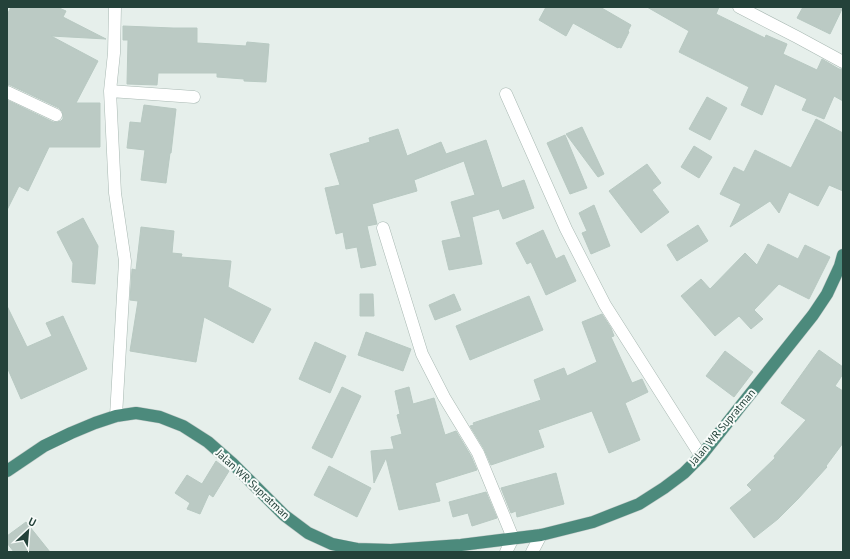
<svg xmlns="http://www.w3.org/2000/svg" width="850" height="559" viewBox="0 0 850 559" font-family="'PT Sans',sans-serif">
<style>
.building{fill:#bbcac4;stroke:#b8c9c2}
.lines{fill:none;stroke-linecap:round;stroke-linejoin:round}
.minor-casing{stroke:#a8b8b2;stroke-width:13}
.trunk-casing{stroke:#c2cac8;stroke-width:13}
.minor{stroke:#fff;stroke-width:12}
.trunk{stroke:#4c8a7c;stroke-width:12}
.labels{text-anchor:middle;stroke-width:4;stroke-linejoin:round;paint-order:stroke}
.street-label{font-size:11px;fill:#24423a;stroke:#f7fbf9}
</style>
<rect width="100%" height="100%" fill="#e6efeb"/>
<path class="building" d="M11,7h46l9,4 -3,6 43,22 -55,-3 47,25 -22,42h24v44h-51l-21,44 -9,-5 -12,24v-110l46,22h4l4,-1 2,-2v-4l-1,-4 -3,-3 -49,-23h-3v-70z
M546,7h54l31,18 -3,6 1,1 -8,16 -2,-1 -1,1 -45,-25 -7,13 -27,-16z
M647,7h72l-3,7 49,24 1,-3 21,9 -4,10 34,16 5,-11 17,10h4v32l-9,-5 -10,23 -22,-9 5,-11 -32,-15 -13,31 -21,-10 8,-18 -70,-35 10,-21z
M803,7h40l-13,27 -33,-16z
M123,26l50,2h24v15l49,3 1,-4 22,2 -3,38 -22,-1v-2l-27,-2v-4h-59l-1,12 -30,-1 1,-44h-5z
M707,97l20,11 -17,32 -21,-11z
M144,105l32,4 -5,44h-1l-4,30 -25,-3 4,-30 -18,-2 3,-26 11,1z
M816,119l27,14v58l-14,-6 -11,21 -29,-14 -10,21 -9,-12 -40,26 11,-23 -21,-10 14,-27 10,5 11,-22 36,18z
M582,127l22,47 -6,3 -32,-43z
M398,129l9,27 34,-14 5,12 40,-14 16,48 22,-8 10,28 -31,11 -4,-10 -27,8 10,47 -33,6 -7,-29 19,-4 -10,-35 24,-7 -11,-34 -50,19 3,11 -45,13 5,20 -10,2 9,39 -15,3 -4,-21 -11,2 -3,-17 -7,2 -11,-46 15,-3 -10,-31 40,-12 -1,-4z
M565,135l22,53 -17,6 -23,-51z
M694,146l18,11 -13,21 -18,-11z
M647,164l14,19 -9,7 17,22 -28,21 -32,-42z
M594,205l16,41 -19,8 -9,-21 5,-2 -8,-18z
M83,218l15,28 -3,38 -23,-2 1,-19 -16,-31z
M698,225l10,16 -31,20 -10,-16z
M141,227l33,4 -2,22 10,1 -1,3 50,4 -3,26 43,22 -18,34 -49,-26 -8,45 -66,-11 8,-50 -8,-1 2,-31 4,1z
M543,230l13,29 8,-4 12,26 -30,14 -15,-33 -4,2 -11,-21z
M768,244l30,15 7,-14 25,12 -21,42 -30,-15 -25,26 9,9 -12,10 -12,-13 -24,20 -34,-40 20,-17 9,10 35,-36 12,12z
M360,294h13l1,22h-14z
M454,294l7,16 -26,10 -6,-15z
M529,296l14,34 -73,30 -14,-34z
M7,306l20,41 25,-11 -6,-13 17,-7 24,53 -66,30 -14,-32z
M602,314l9,14 3,8 -3,1 21,46 10,-4 6,13 -23,11 15,37 -31,13 -17,-42 -54,19 6,17 -53,18 -7,-16 -14,-23 4,-1 -1,-2 68,-23 -7,-20 30,-12 3,8 30,-14 -15,-40z
M366,332l45,17 -8,22 -45,-16z
M315,342l31,14 -16,37 -31,-14z
M819,350l24,17v7l-8,12 8,5v52l-17,23 1,1 -29,32 -20,20 -24,19 -24,-30 22,-18 -5,-5 28,-27 -1,-2 32,-36 -25,-17z
M725,351l28,21 -19,25 -28,-21z
M342,387l19,9 -29,62 -20,-10z
M409,387l4,17 21,-6 11,37 11,-4 15,25 6,14 -42,13 5,18 -41,9 -13,-52 -12,25 -3,-32 23,-2 -3,-12 11,-3 -5,-19 3,-1 -5,-23z
M216,461l13,10 -16,26 -4,-3 -9,20 -13,-5 3,-6 -15,-10 12,-18 15,9z
M329,466l42,22 -14,29 -43,-22z
M556,473l8,31 -47,13 -1,-6 -5,2 -10,-25z
M486,492l11,26 -25,8 -4,-13 -15,4 -4,-15z
M26,522l24,30h-36l-7,-9v-7z"/>
<g class="lines">
<defs>
<path id="minor" d="M115,7l-1,46 -4,38 5,102 10,68 -9,155
M739,7l58,30 46,25
M110,91l84,6
M7,92l49,23
M506,94l60,135 39,76 96,151
M383,228l39,126 22,43 34,56 35,85 -7,14
M532,552l9,-17"/>
<path id="trunk" d="M7,471l37,-25 27,-13 24,-10 21,-7 20,-3 24,4 23,9 25,16 25,22 51,51 24,18 24,11 25,5 34,1 70,-5 80,-10 52,-13 46,-18 25,-16 20,-15 17,-17 112,-141 14,-21 13,-28 3,-11"/>
</defs>
<use href="#minor" class="minor-casing"/>
<use href="#trunk" class="trunk-casing"/>
<use href="#minor" class="minor"/>
<use href="#trunk" class="trunk"/>
</g>
<g class="labels">
<g class="street-label">
<text transform="translate(722 427) rotate(-50)" y="4">Jalan WR Supratman</text>
<text transform="translate(253 484) rotate(43)" y="4">Jalan WR Supratman</text>
</g>
</g>
<rect width="850" height="559" fill="none" stroke="#24423a" stroke-width="16"/>
<g transform="translate(28 531) rotate(26)" stroke="#f7fbf9" stroke-width="3" paint-order="stroke">
<path d="M0-3L7 15L0 10L-7 15Z" fill="#24423a"/>
<text y="-6" font-size="11" font-weight="bold" text-anchor="middle" fill="#24423a">U</text>
</g>
</svg>
